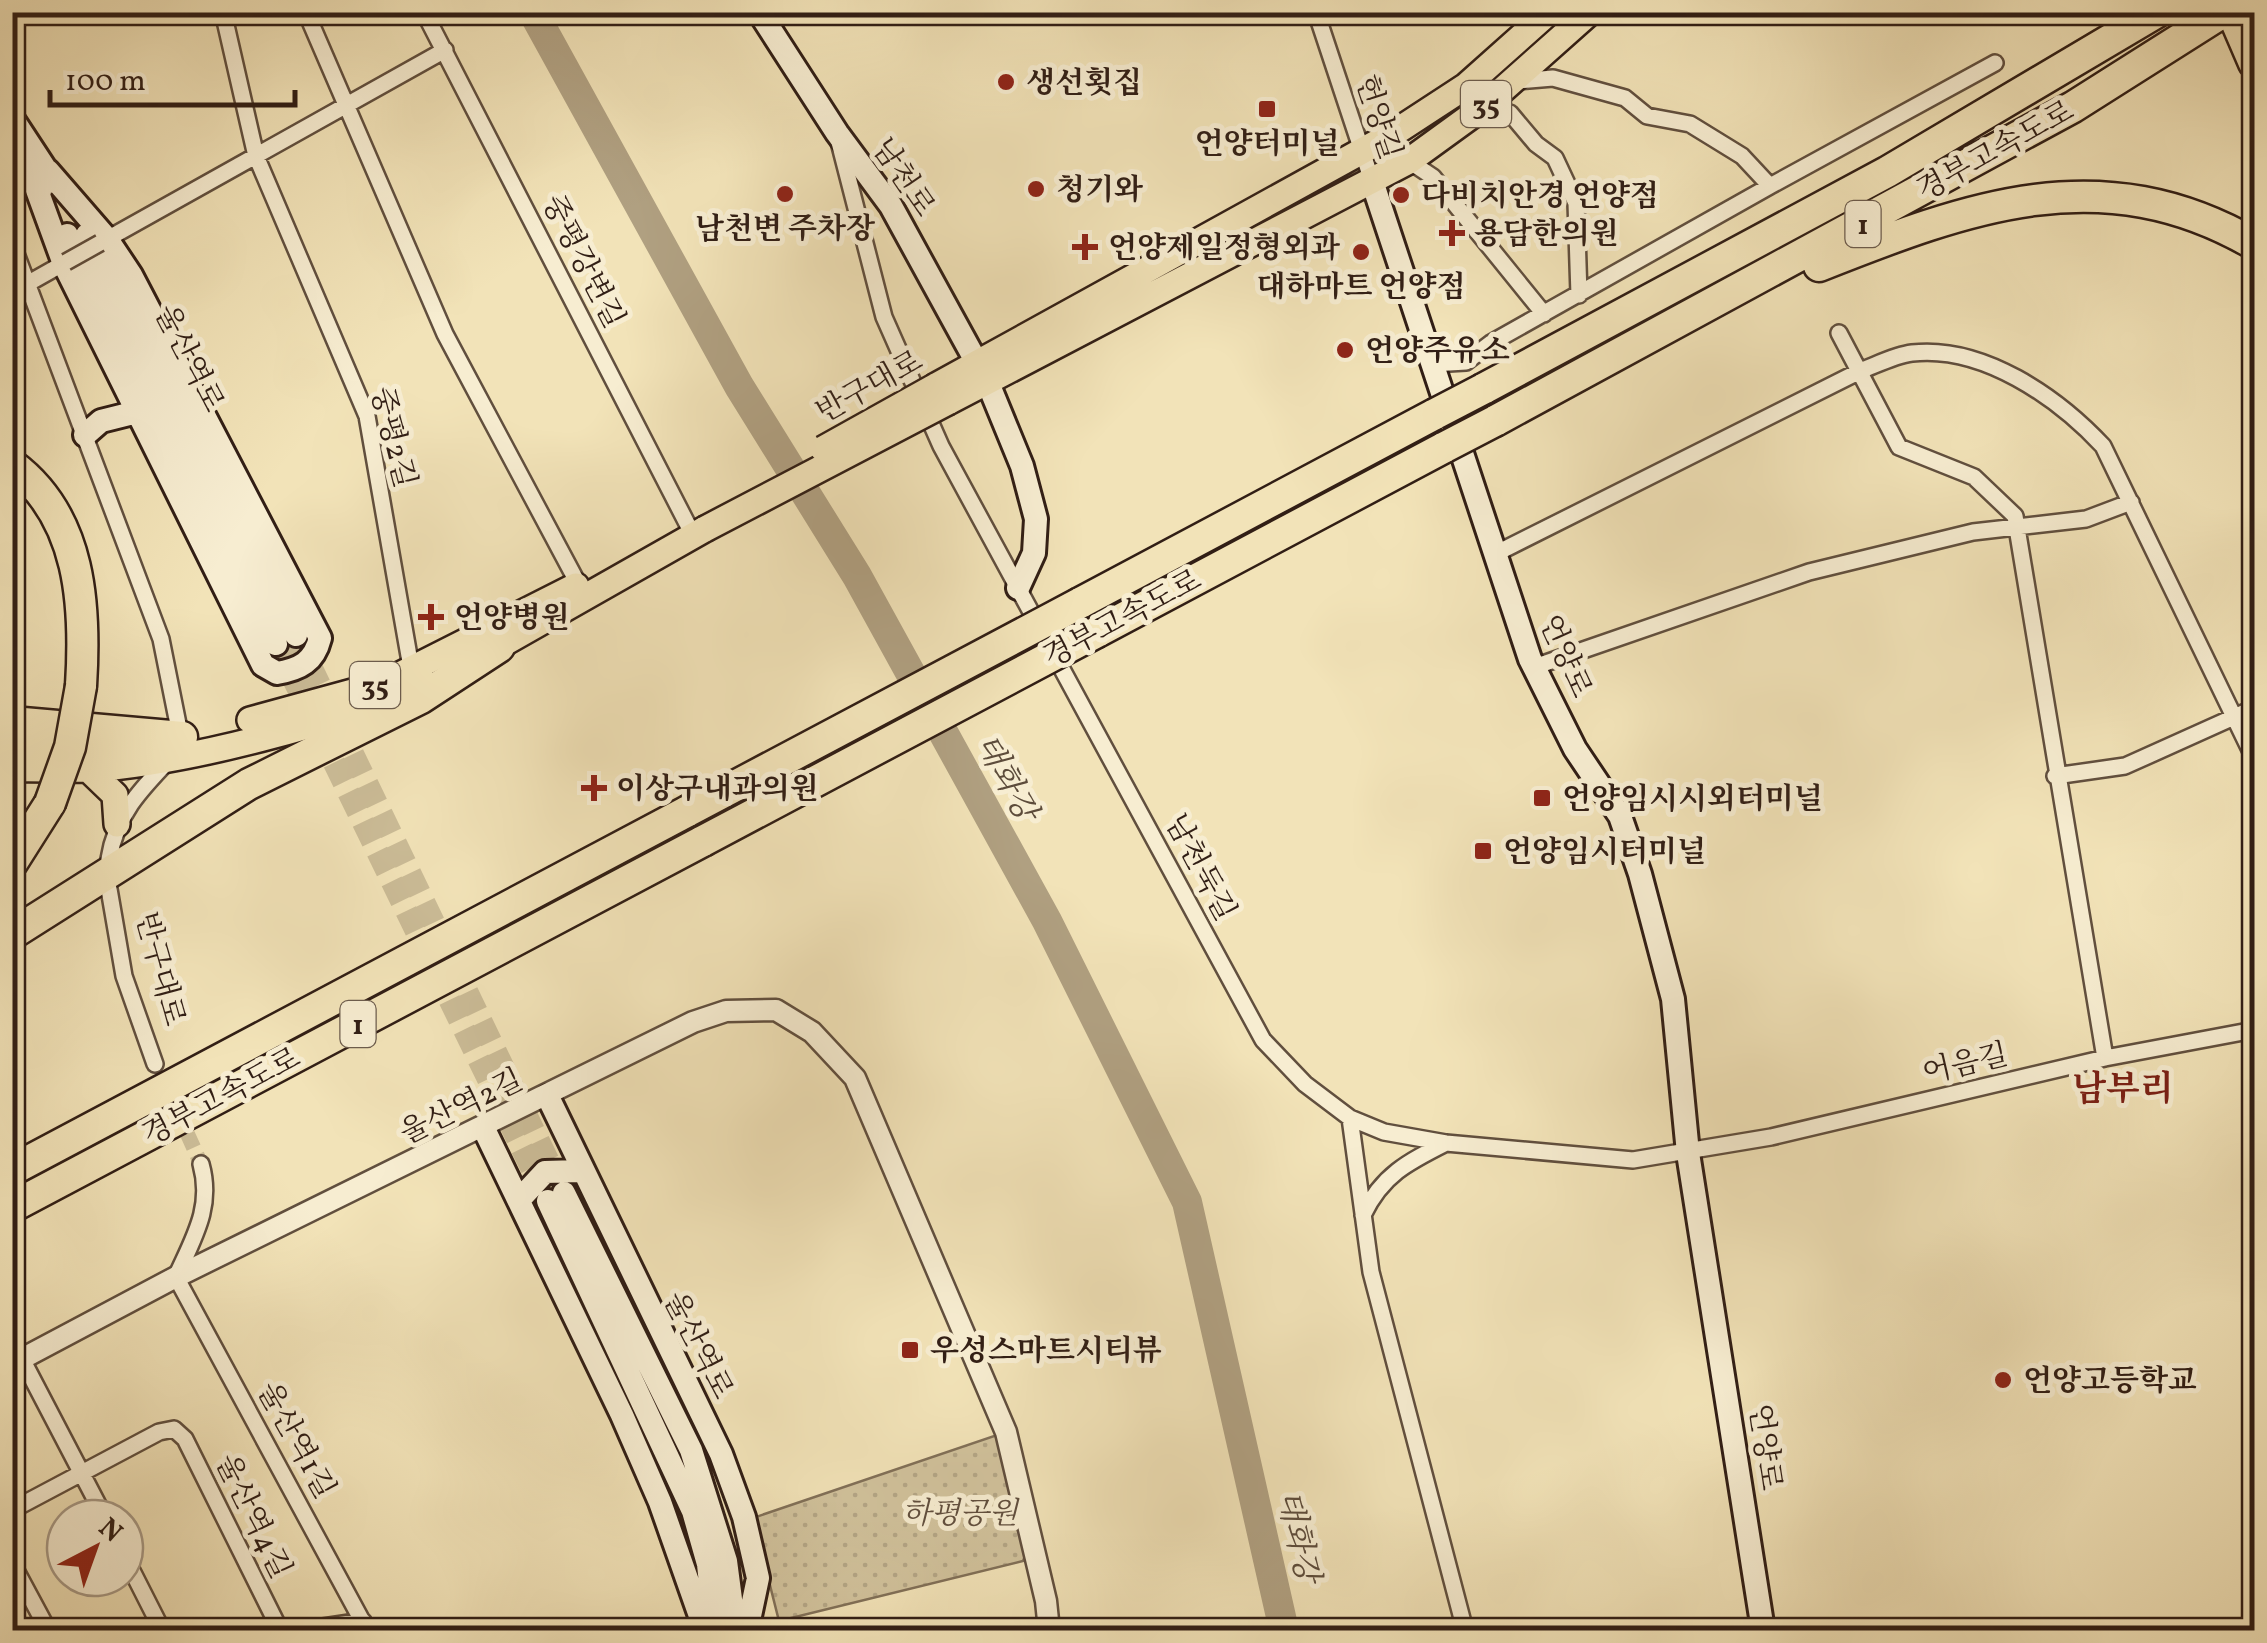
<svg xmlns="http://www.w3.org/2000/svg" width="2267" height="1643" viewBox="0 0 2267 1643" font-family="Vollkorn,'Noto Serif KR',serif">
<style>
.green{fill:url(#green-dots);stroke:#817058;stroke-width:2.5}
.lines{fill:none;stroke-linecap:round;stroke-linejoin:round}
.river{stroke:#b0a081;stroke-width:30}
.minor-tunnel{stroke:#cbbc97;stroke-width:15;stroke-dasharray:15 8;stroke-linecap:butt}
.secondary-tunnel{stroke:#cbbc97;stroke-width:22;stroke-dasharray:22 11;stroke-linecap:butt}
.minor-casing{stroke:#614f3e;stroke-width:20}
.tertiary-casing{stroke:#614f3e;stroke-width:25}
.secondary-casing{stroke:#311e15;stroke-width:28}
.primary-casing{stroke:#311e15;stroke-width:30}
.motorway-casing{stroke:#311e15;stroke-width:35}
.minor{stroke:#f7edd1;stroke-width:15}
.tertiary{stroke:#f7edd1;stroke-width:20}
.secondary{stroke:#f7edd1;stroke-width:22}
.primary{stroke:#f2e3b8;stroke-width:25}
.motorway{stroke:#f2e3b8;stroke-width:30}
.minor-bridge-casing{stroke:#614f3e;stroke-width:20;stroke-linecap:butt}
.primary-bridge-casing{stroke:#311e15;stroke-width:30;stroke-linecap:butt}
.motorway-bridge-casing{stroke:#311e15;stroke-width:35;stroke-linecap:butt}
.minor-bridge{stroke:#f7edd1;stroke-width:15}
.primary-bridge{stroke:#f2e3b8;stroke-width:25}
.motorway-bridge{stroke:#f2e3b8;stroke-width:30}
.poi-dot{fill:#8f2418;stroke:#f7edd1;stroke-width:4}
.labels{text-anchor:middle;stroke-width:10;stroke-linejoin:round;paint-order:stroke}
.shield{fill:#f7edd1;stroke:#6c5c4d;stroke-width:2.5}
.shield-label{font-size:28px;font-weight:bold;fill:#311e15}
.poi-label{font-size:30px;font-weight:bold;fill:#311e15;stroke:#f7edd1;text-anchor:start}
.street-label{font-size:30px;fill:#311e15;stroke:#f7edd1}
.park-label{font-size:30px;font-style:italic;fill:#614f3e;stroke:#f7edd1}
.water-label{font-size:32px;font-style:italic;fill:#5d4c3b;stroke:#f7edd1}
.quarter-label{font-size:35px;font-weight:bold;fill:#7a1f14;stroke:#f7edd1}
</style>
<defs>
<pattern id="green-dots" width="8" height="8" patternUnits="userSpaceOnUse" patternTransform="scale(2.5)"><rect width="8" height="8" fill="#d1c29c"/><path d="M2 2h.1M6 6h.1" fill="none" stroke="#b4a686" stroke-width="1.8" stroke-linecap="round"/></pattern>
</defs>
<rect width="100%" height="100%" fill="#f2e3b8"/>
<filter id="stains"><feTurbulence type="fractalNoise" baseFrequency=".002" numOctaves="4"/><feColorMatrix values="0 0 0 0 .2 0 0 0 0 .09 0 0 0 0 .02 0 0 0 .5 -.17"/></filter>
<radialGradient id="worn" r=".72"><stop offset=".6" stop-color="#630" stop-opacity="0"/><stop offset="1" stop-color="#630" stop-opacity=".3"/></radialGradient>
<path class="green" d="M997,1435l35,105 -9,21 -244,60 -26,-103z"/>
<g class="lines">
<path class="river" d="M533,12l206,374 118,190 190,345 140,281 97,428"/>
<path class="minor-tunnel" d="M178,1113l23,51"/>
<path class="secondary-tunnel" d="M296,635l264,550
M276,644l268,550"/>
<defs>
<path id="minor" d="M223,12l33,144 111,260 45,257
M306,12l139,322 137,257
M424,12l269,523
M1316,12l56,169
M1482,108l28,5 26,31 19,14 21,45 3,92
M839,142l45,175 57,129 322,594 42,44 45,34 21,154 94,358
M1409,161l24,16 111,137
M1770,186l225,-123
M12,243l149,396 20,100
M100,243l345,-193
M27,284l39,-22
M1839,333l60,114 75,30 41,39 90,542
M1432,364l34,-2 25,-19 279,-157 -28,-30 -52,-32 -43,-8 -22,-18 -72,-20 -35,3
M1495,554l365,-183c16,-6 35,-16 52,-18 71,-8 145,44 191,93l151,312
M1534,667l275,-95 164,-40 113,-13 45,-17
M2055,776l70,-10 129,-58
M109,859c7,-44 31,-69 61,-100
M109,889l15,87 31,88
M1350,1118l34,14 62,11 187,17 138,-23 334,-79 149,-28
M201,1164c12,43 -7,73 -25,113l191,353
M1363,1215c19,-40 45,-53 83,-72
M22,1359l83,159
M12,1510l147,-78 15,-3 11,10 95,191
M125,1557l37,73
M12,1563l36,67
M303,1630l60,-9"/>
<path id="tertiary" d="M12,1364l164,-87 517,-255 33,-11 50,-1 36,22 43,46 151,354 40,169 3,29"/>
<path id="secondary" d="M759,12l78,121 54,73 97,177 34,83 14,53 -2,34 -16,35
M12,118l42,64
M12,147l28,44
M33,179l31,85 199,401 14,8c23,-4 37,-11 43,-35l-189,-363 -24,-36 -59,-68
M1372,181l158,478 45,90 45,67 20,58 33,125 15,154 75,477
M67,235l34,58 175,351
M87,235l40,66 169,334
M85,435l16,-14 36,-9
M548,1097l173,357 23,63 14,61 -11,52
M484,1129l138,286 38,87 45,128
M564,1193l127,257 35,111 9,69
M519,1200l26,-28 35,-1
M548,1201l145,310 15,53 7,66"/>
<path id="primary" d="M936,386l455,-251 75,-49 83,-74
M948,402l461,-241 73,-53 108,-96
M483,655l222,-126
M394,678l182,-92
M250,720l106,-29
M12,751l135,-9
M12,769c26,-1 52,1 78,0 93,-6 250,-46 335,-86
M88,769l27,26 2,29"/>
<path id="motorway" d="M2232,12l22,51
M1819,266c149,-59 283,-110 435,-22
M1483,389l404,-217 270,-160
M1495,421l578,-314 150,-95
M12,465c70,52 74,142 69,221
M1080,603l355,-189
M1097,632l348,-185
M12,722l170,15
M12,863l38,-60
M12,934l237,-150 172,-86 78,-51
M12,1170l676,-359
M12,1207l691,-366"/>
</defs>
<use href="#minor" class="minor-casing"/>
<use href="#tertiary" class="tertiary-casing"/>
<use href="#secondary" class="secondary-casing"/>
<use href="#primary" class="primary-casing"/>
<use href="#motorway" class="motorway-casing"/>
<use href="#minor" class="minor"/>
<use href="#tertiary" class="tertiary"/>
<use href="#secondary" class="secondary"/>
<use href="#primary" class="primary"/>
<use href="#motorway" class="motorway"/>
<defs>
<path id="minor-bridge" d="M66,262l34,-19"/>
<path id="primary-bridge" d="M823,449l113,-63
M705,529l243,-127"/>
<path id="motorway-bridge" d="M1435,414l48,-25
M1445,447l50,-26
M50,803l20,-56 11,-61
M688,811l392,-208
M703,841l394,-209"/>
</defs>
<use href="#minor-bridge" class="minor-bridge-casing"/>
<use href="#primary-bridge" class="primary-bridge-casing"/>
<use href="#motorway-bridge" class="motorway-bridge-casing"/>
<use href="#minor-bridge" class="minor-bridge"/>
<use href="#primary-bridge" class="primary-bridge"/>
<use href="#motorway-bridge" class="motorway-bridge"/>
</g>
<g class="poi-dot">
<circle cx="1006" cy="82" r="10"/>
<rect x="1257" y="99" width="20" height="20" rx="5"/>
<circle cx="1036" cy="189" r="10"/>
<circle cx="785" cy="194" r="10"/>
<circle cx="1401" cy="195" r="10"/>
<path d="M1447 218h10v10h10v10h-10v10h-10v-10h-10v-10h10z"/>
<path d="M1080 232h10v10h10v10h-10v10h-10v-10h-10v-10h10z"/>
<circle cx="1361" cy="252" r="10"/>
<circle cx="1345" cy="350" r="10"/>
<path d="M426 602h10v10h10v10h-10v10h-10v-10h-10v-10h10z"/>
<path d="M589 773h10v10h10v10h-10v10h-10v-10h-10v-10h10z"/>
<rect x="1532" y="788" width="20" height="20" rx="5"/>
<rect x="1473" y="841" width="20" height="20" rx="5"/>
<rect x="900" y="1340" width="20" height="20" rx="5"/>
<circle cx="2003" cy="1380" r="10"/>
</g>
<g class="labels">
<g class="shield">
<rect x="1461" y="81" width="50" height="46" rx="8"/>
<rect x="1845.5" y="201" width="35" height="46" rx="8"/>
<rect x="350" y="662" width="50" height="46" rx="8"/>
<rect x="340.5" y="1001" width="35" height="46" rx="8"/>
</g>
<g class="shield-label">
<text x="1486" y="114">35</text>
<text x="1863" y="234">1</text>
<text x="375" y="695">35</text>
<text x="358" y="1034">1</text>
</g>
<g class="poi-label">
<text x="1026" y="92">생선횟집</text>
<text x="1267" y="153" text-anchor="middle">언양터미널</text>
<text x="1056" y="199">청기와</text>
<text x="1421" y="205">다비치안경 언양점</text>
<text x="785" y="238" text-anchor="middle">남천변 주차장</text>
<text x="1474" y="243">용담한의원</text>
<text x="1108" y="257">언양제일정형외과</text>
<text x="1361" y="296" text-anchor="middle">대하마트 언양점</text>
<text x="1365" y="360">언양주유소</text>
<text x="454" y="627">언양병원</text>
<text x="616" y="798">이상구내과의원</text>
<text x="1562" y="808">언양임시시외터미널</text>
<text x="1503" y="861">언양임시터미널</text>
<text x="930" y="1360">우성스마트시티뷰</text>
<text x="2023" y="1390">언양고등학교</text>
</g>
<g class="street-label">
<text transform="translate(1379 117) rotate(72)" y="10">헌양길</text>
<text transform="translate(1995 150) rotate(-29)" y="10">경부고속도로</text>
<text transform="translate(904 177) rotate(56)" y="10">남천로</text>
<text transform="translate(584 261) rotate(63)" y="10">중평강변길</text>
<text transform="translate(190 358) rotate(63)" y="10">울산역로</text>
<text transform="translate(869 386) rotate(-29)" y="10">반구대로</text>
<text transform="translate(394 437) rotate(76)" y="10">중평2길</text>
<text transform="translate(1122 618) rotate(-28)" y="10">경부고속도로</text>
<text transform="translate(1566 656) rotate(66)" y="10">언양로</text>
<text transform="translate(1201 867) rotate(62)" y="10">남천둑길</text>
<text transform="translate(161 969) rotate(75)" y="10">반구대로</text>
<text transform="translate(1965 1063) rotate(-13)" y="10">어음길</text>
<text transform="translate(221 1096) rotate(-28)" y="10">경부고속도로</text>
<text transform="translate(461 1106) rotate(-26)" y="10">울산역2길</text>
<text transform="translate(699 1345) rotate(63)" y="10">울산역로</text>
<text transform="translate(297 1440) rotate(61)" y="10">울산역1길</text>
<text transform="translate(1766 1447) rotate(82)" y="10">언양로</text>
<text transform="translate(254 1516) rotate(64)" y="10">울산역4길</text>
</g>
<g class="park-label">
<text x="960" y="1523">하평공원</text>
</g>
<g class="water-label">
<text transform="translate(1007 777) rotate(61)" y="11">태화강</text>
<text transform="translate(1299 1536) rotate(77)" y="11">태화강</text>
</g>
<g class="quarter-label">
<text x="2123" y="1100">남부리</text>
</g>
</g>
<rect width="2267" height="1643" fill="none" stroke="#f2e3b8" stroke-width="50"/>
<rect x="15" y="15" width="2237" height="1613" fill="none" stroke="#311e15" stroke-width="5"/>
<rect x="25" y="25" width="2217" height="1593" fill="none" stroke="#311e15" stroke-width="2.5"/>
<g transform="translate(95 1548) rotate(41)"><circle r="48" fill="#f7edd1" stroke="#a89a86" stroke-width="2.5"/>
<path d="M0-8L18 38L0 25L-18 38Z" fill="#8f2418"/>
<text y="-15" font-size="28" font-weight="bold" text-anchor="middle" fill="#311e15">N</text>
</g>
<path d="M50 90v15h245v-15" fill="none" stroke="#311e15" stroke-width="5"/>
<text x="65" y="90" font-size="30" fill="#311e15" stroke="#f7edd1" stroke-width="8" paint-order="stroke">100 m</text>
<rect width="100%" height="100%" filter="url(#stains)"/>
<rect width="100%" height="100%" fill="url(#worn)"/>
</svg>
